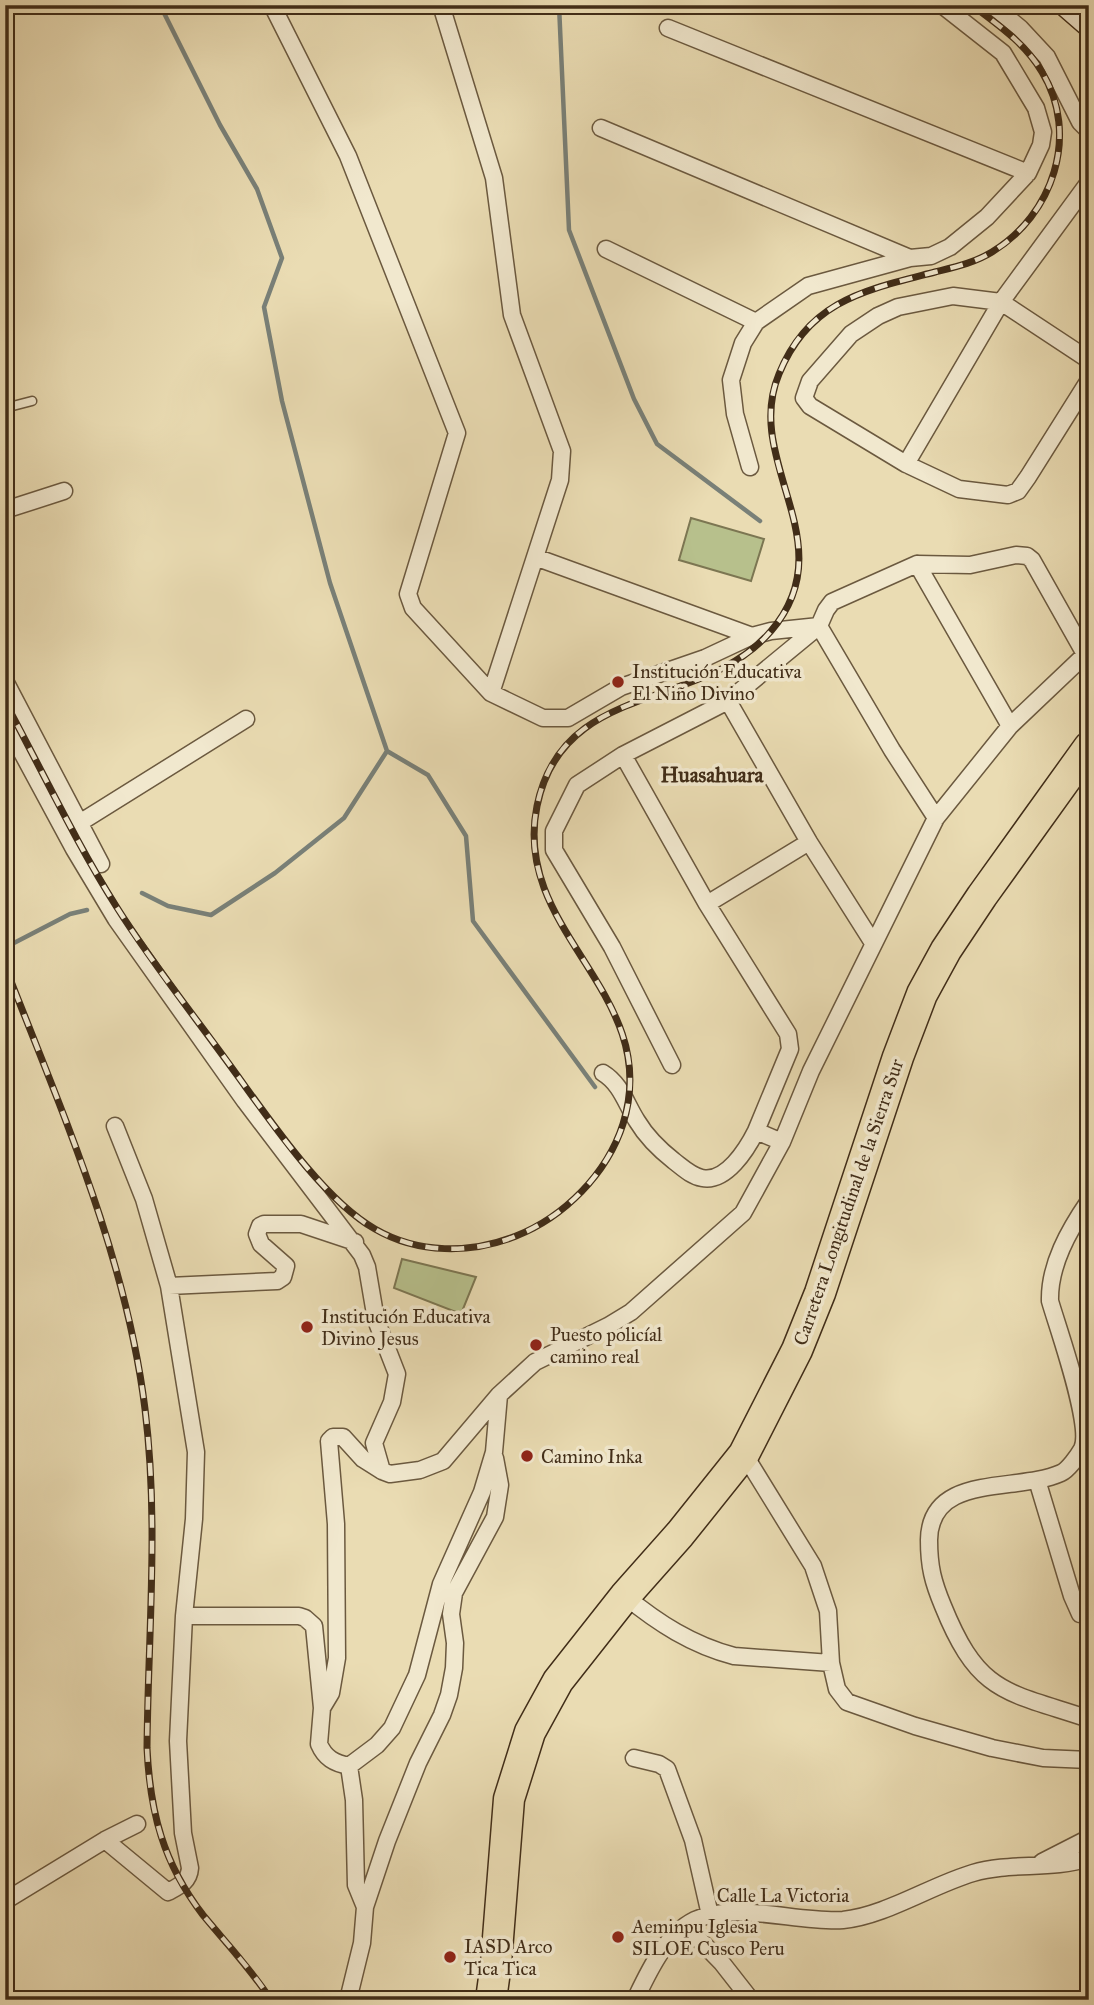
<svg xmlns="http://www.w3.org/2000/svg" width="1094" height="2005" viewBox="0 0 1094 2005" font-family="'IM FELL Great Primer',serif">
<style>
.green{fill:#b7c08c;stroke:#7c7652;stroke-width:2}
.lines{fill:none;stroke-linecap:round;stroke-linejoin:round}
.stream{stroke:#798078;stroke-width:4.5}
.lane-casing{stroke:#6b593f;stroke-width:11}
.street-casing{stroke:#6b593f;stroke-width:19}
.secondary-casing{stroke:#412d18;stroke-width:26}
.highway-casing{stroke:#412d18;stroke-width:33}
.lane{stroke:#f1e8ce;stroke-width:8}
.street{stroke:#f1e8ce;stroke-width:16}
.secondary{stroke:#f1e8ce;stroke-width:23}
.highway{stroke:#eadcb3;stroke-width:30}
.rail-casing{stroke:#412d18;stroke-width:7}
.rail{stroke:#f1e8ce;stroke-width:4.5;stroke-dasharray:13;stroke-linecap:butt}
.poi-dot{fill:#8f2418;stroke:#f1e8ce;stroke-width:2.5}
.labels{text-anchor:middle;stroke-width:7;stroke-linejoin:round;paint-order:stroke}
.poi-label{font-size:19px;fill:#412d18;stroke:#f1e8ce;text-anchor:start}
.street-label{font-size:19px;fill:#412d18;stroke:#f1e8ce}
.neighbourhood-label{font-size:21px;font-weight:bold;fill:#412d18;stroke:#f1e8ce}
</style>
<rect width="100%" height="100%" fill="#eadcb3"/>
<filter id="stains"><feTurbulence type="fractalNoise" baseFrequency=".00286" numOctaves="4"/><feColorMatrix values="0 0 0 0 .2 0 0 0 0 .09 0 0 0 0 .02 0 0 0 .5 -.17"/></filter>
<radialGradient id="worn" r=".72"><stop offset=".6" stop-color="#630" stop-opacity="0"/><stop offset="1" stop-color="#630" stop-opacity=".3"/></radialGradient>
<path class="green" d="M691,518l73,21 -13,42 -72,-21z
M402,1259l74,18 -15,37 -67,-26z"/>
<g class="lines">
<path class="stream" d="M160,5l60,120 37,64 25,69 -18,49 18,94 48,182 57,168 41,24 38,61 7,85 122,166
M559,5l10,225 65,169 23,45 103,77
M142,893l26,13 43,9 64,-42 69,-55 43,-67
M12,944l58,-30 17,-4"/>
<defs>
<path id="lane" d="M5,408l27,-7"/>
<path id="street" d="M272,5l76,151 109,277 -49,161 5,14 78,85 52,25h25l53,-31 84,-29 47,-22
M441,5l53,173 18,137 50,136 -2,29 -69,213
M992,5l28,23 27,29 33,65 9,9
M668,28l360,145
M601,128l309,130
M606,249l150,73
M1089,360l-88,-58 -48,-6 -55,11 -20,9 -27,18 -41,47 -6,17 6,8 96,58 53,25 49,6 10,-4 10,-14 61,-97
M906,464l95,-162 88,-120
M750,467l-15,-53 -4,-34 12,-37 13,-21 52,-36 102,-28 21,-2 19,-9 37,-30 41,-44 13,-28 2,-13 -7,-24 -33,-55 -61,-48
M5,510l59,-19
M535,557l217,79 19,-5 48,-5
M917,564l93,162
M819,626l73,124 44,68
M5,681l96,183
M728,701l81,141 64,101
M5,721l69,128 42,70 129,182 117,154 5,12 9,53 21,54 -5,28 -18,41 8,28 8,3 30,-4 23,-9 56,-66 36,-33 73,-36 23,-14 112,-99 39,-71 29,-71 125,-253 74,-92 79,-75
M623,755l84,149 81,130 2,15 -34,82 26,11
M81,822l165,-103
M707,904l102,-62
M672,1065l-60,-118 -58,-97v-19l23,-46 46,-30 105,-54 91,-75 7,-16 6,-8 85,-38 53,1 46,-10 11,1 5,4 53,94
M603,1073c18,11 23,31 34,48 9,15 23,29 37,40 8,6 17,15 28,17 24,5 45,-29 54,-47
M1089,1201c-20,29 -40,64 -39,100 8,28 43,125 32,148 -4,7 -14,21 -21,24 -44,20 -131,-1 -132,67 0,27 4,42 14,66 36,89 63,85 146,113
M169,1286l108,-5 6,-4 3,-11 -25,-22 -4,-10 3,-8 4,-2h37l54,18
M744,1454l69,112 15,45 3,52 6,26 10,13 68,24 77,22 51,10 46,2
M1037,1480l35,116 8,18h9
M625,1596c33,27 67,49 109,60l97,7
M184,1616h115l6,2 9,8 8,82 -3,36c6,14 15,19 30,22l28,-21 15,-17 25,-53 24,-91 41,-92 12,-40 5,-57
M322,1708l9,-15 6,-35 -1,-134 -7,-83 4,-4h10l20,22 19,12
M634,1758l25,6 8,5 26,71 17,75
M349,1766l5,34 2,85 9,22
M105,1840l63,52c11,-6 21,-10 22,-24l-7,-35 -5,-92 6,-125 10,-97 2,-67 -27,-166 -25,-87 -29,-73
M1042,1862l47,-24
M5,1901l100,-61 32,-16
M686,1926l36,37 29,37
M348,2000l14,-57 3,-36 22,-66 31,-78 24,-48 7,-20 5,-27 1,-25 -4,-29 3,-21 41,-76 5,-32 -5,-27
M635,2000c14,-29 30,-65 60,-80 40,-19 103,3 148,0 42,-4 89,-35 130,-47 37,-11 78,-3 116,-15"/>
<path id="secondary" d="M1066,5l23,20"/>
<path id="highway" d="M491,2000l5,-37 13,-164 21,-67 28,-51 67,-85 55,-62 64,-80 53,-104 23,-57 78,-236 24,-63 24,-44 36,-54 107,-149"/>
</defs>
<use href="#lane" class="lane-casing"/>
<use href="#street" class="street-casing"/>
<use href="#secondary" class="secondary-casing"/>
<use href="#highway" class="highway-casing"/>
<use href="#lane" class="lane"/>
<use href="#street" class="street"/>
<use href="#secondary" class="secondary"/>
<use href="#highway" class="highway"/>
<defs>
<path id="rail" d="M5,702c37,68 70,139 111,204 37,59 81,113 121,169 34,47 88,126 138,154 43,25 96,25 141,7 48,-19 91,-62 107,-112 41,-131 -112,-191 -86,-318 26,-127 165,-94 234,-175 75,-88 -29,-169 8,-257 30,-74 87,-84 156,-102 20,-5 39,-9 57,-20 61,-37 88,-117 50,-180 -17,-29 -44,-47 -70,-67
M5,966c56,144 121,289 140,443 14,113 3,226 2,339 3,64 16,115 56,167 23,28 48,54 68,85"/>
</defs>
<use href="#rail" class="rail-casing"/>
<use href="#rail" class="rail"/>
</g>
<g class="poi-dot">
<circle cx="618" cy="682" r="7"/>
<circle cx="307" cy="1327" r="7"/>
<circle cx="536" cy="1345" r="7"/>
<circle cx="527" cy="1456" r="7"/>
<circle cx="618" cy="1937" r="7"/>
<circle cx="450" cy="1957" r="7"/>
</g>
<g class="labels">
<g class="poi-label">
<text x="632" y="678">Institución Educativa<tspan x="632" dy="22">El Niño Divino</tspan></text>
<text x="321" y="1323">Institución Educativa<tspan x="321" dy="22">Divino Jesus</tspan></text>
<text x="550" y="1341">Puesto policíal<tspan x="550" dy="22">camino real</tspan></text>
<text x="541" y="1463">Camino Inka</text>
<text x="632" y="1933">Aeminpu Iglesia<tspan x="632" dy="22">SILOE Cusco Peru</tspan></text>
<text x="464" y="1953">IASD Arco<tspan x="464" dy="22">Tica Tica</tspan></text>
</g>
<g class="street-label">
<text transform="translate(848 1202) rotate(-71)" y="7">Carretera Longitudinal de la Sierra Sur</text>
<text x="783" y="1902">Calle La Victoria</text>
</g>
<g class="neighbourhood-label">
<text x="712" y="782">Huasahuara</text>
</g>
</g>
<rect width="1094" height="2005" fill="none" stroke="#eadcb3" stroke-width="28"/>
<rect x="7" y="7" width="1080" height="1991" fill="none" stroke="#412d18" stroke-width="3.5"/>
<rect x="14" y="14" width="1066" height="1977" fill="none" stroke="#412d18" stroke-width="2"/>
<rect width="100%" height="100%" filter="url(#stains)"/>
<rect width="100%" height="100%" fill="url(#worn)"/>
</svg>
